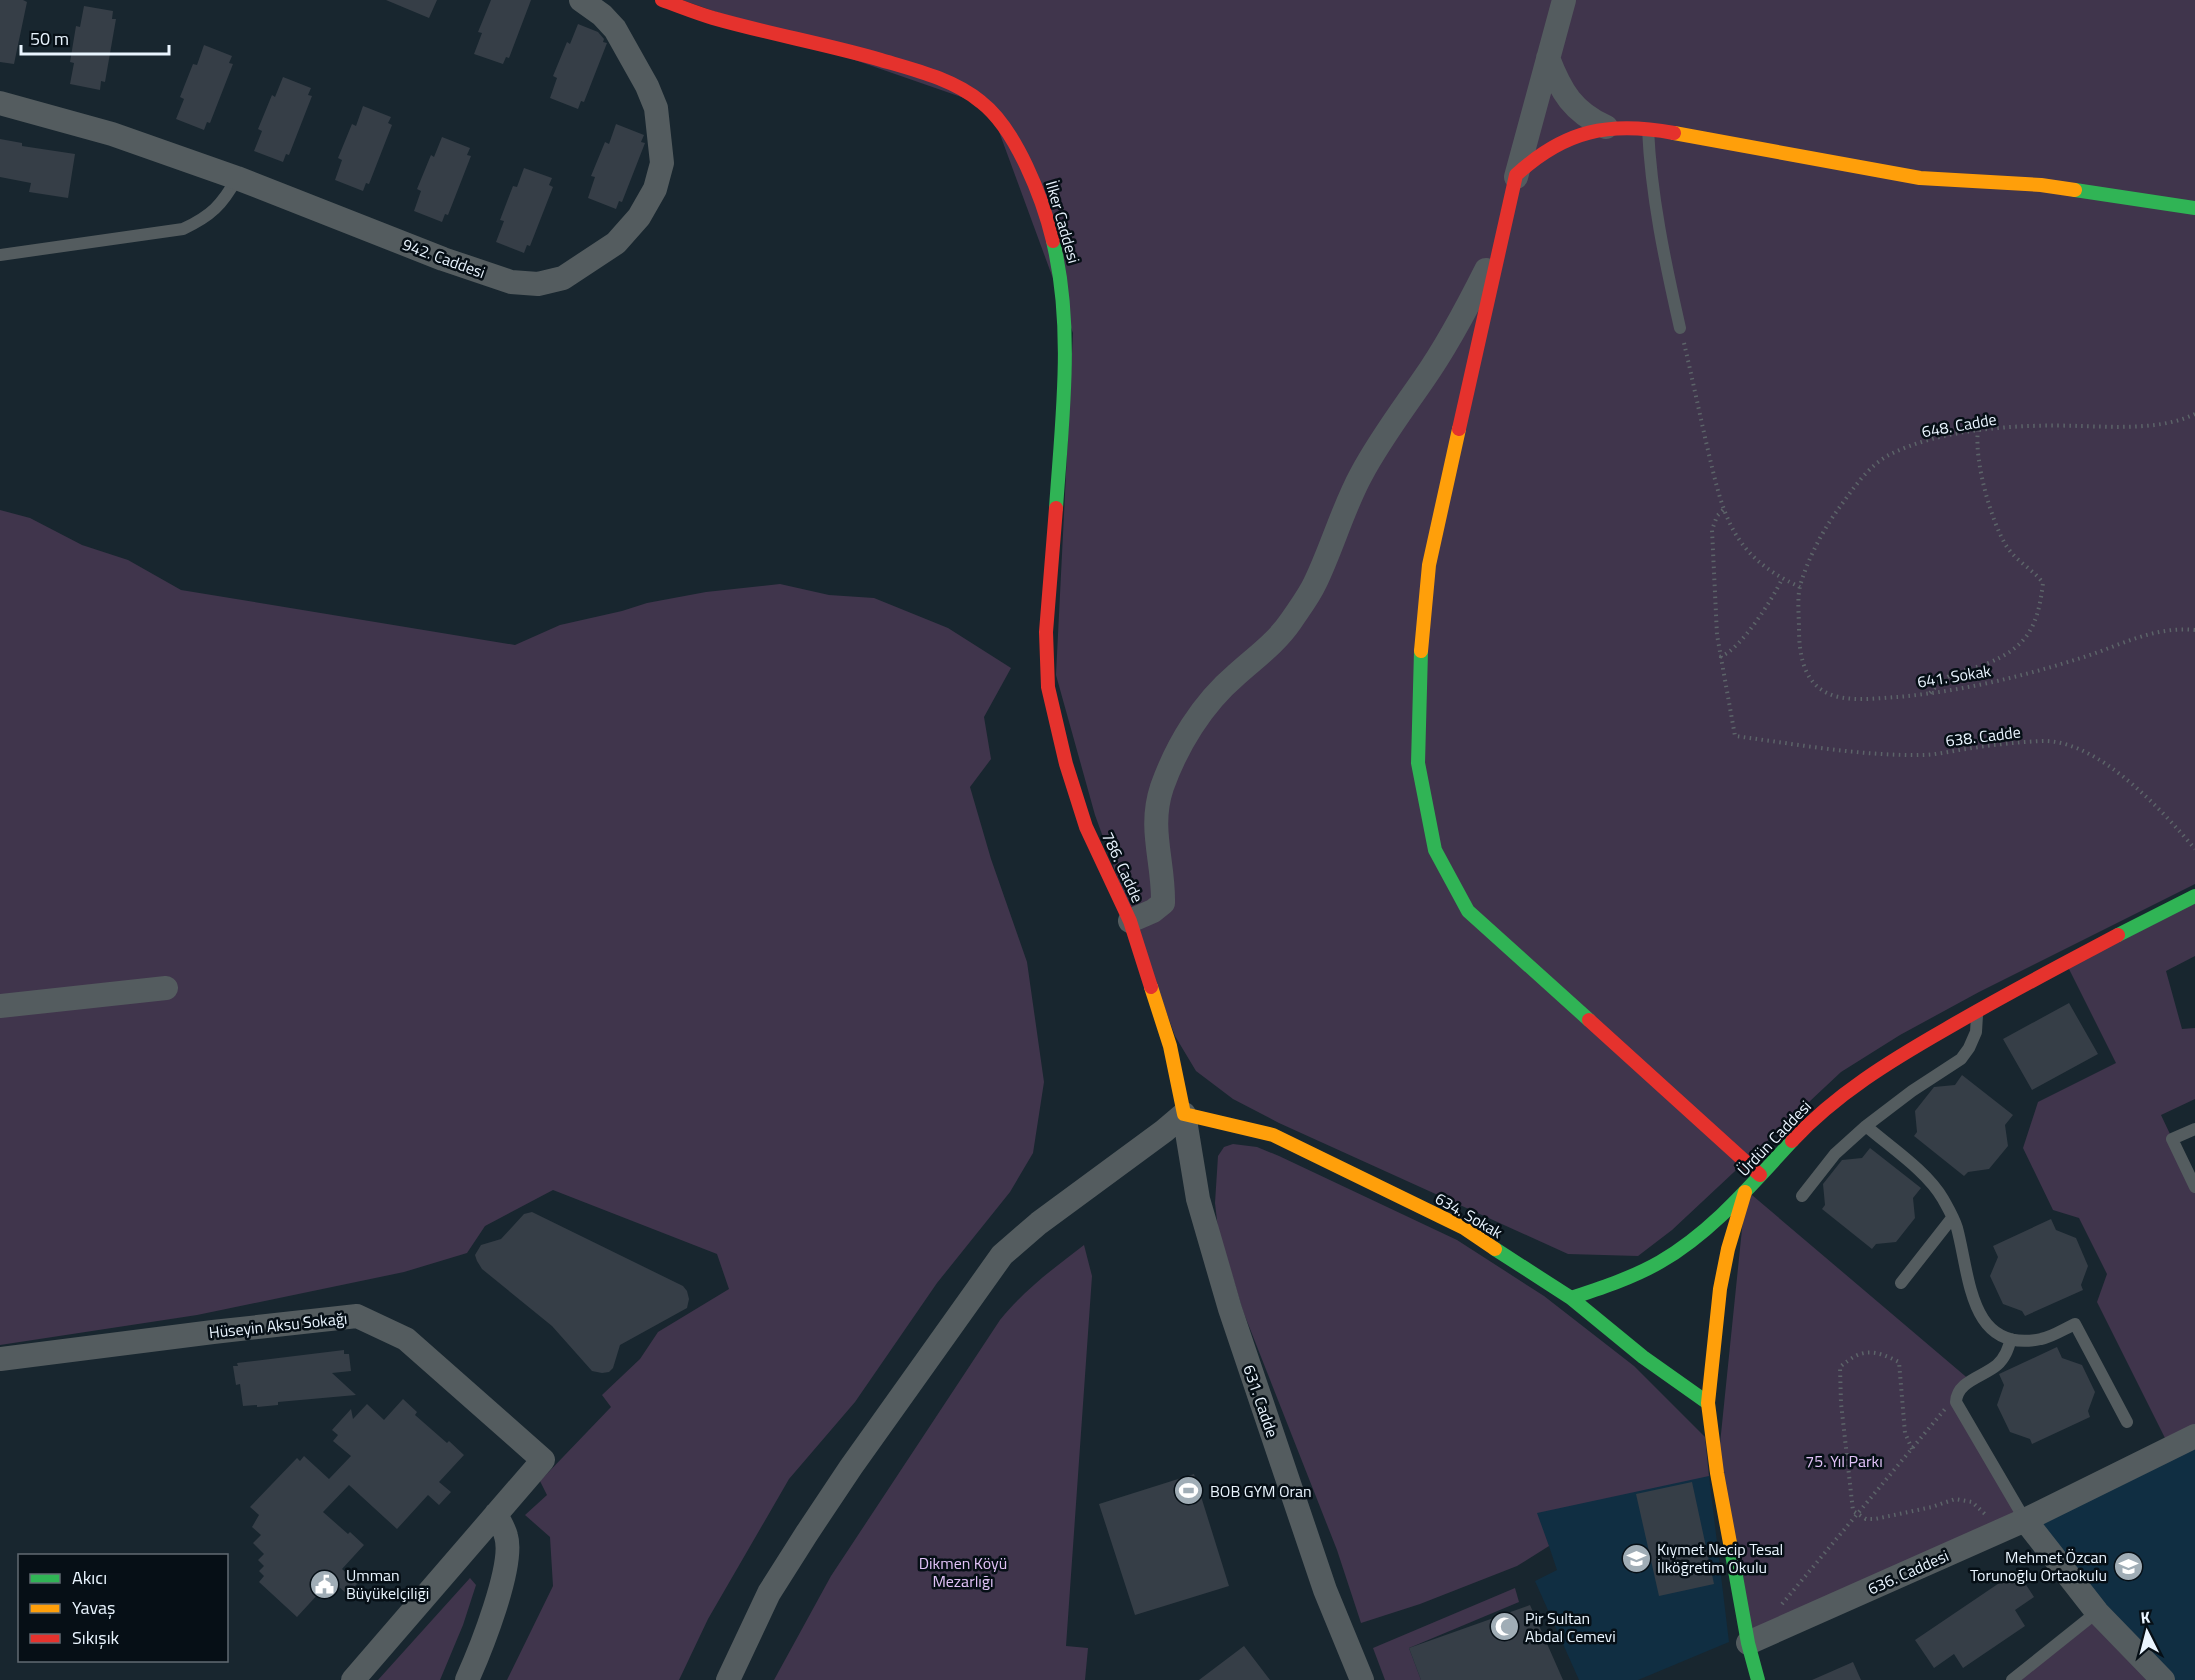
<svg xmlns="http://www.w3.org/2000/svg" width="2195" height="1680" viewBox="0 0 2195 1680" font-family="'Titillium Web',sans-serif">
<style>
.built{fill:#102e42}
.green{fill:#40354c}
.building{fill:#363e47}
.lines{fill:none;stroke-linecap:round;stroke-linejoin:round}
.path{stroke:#5c6469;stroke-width:4;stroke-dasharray:1.5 4.5;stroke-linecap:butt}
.lane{stroke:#545c5f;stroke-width:12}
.street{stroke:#545c5f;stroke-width:24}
.fast{stroke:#30b455;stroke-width:14}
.slow{stroke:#ff9f0a;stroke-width:14}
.jam{stroke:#e5322d;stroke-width:14}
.labels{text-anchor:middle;stroke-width:5;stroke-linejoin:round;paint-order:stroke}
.street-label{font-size:16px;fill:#eaf5ff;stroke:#060f16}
.park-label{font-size:16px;fill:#e1c2f7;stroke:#060f16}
.poi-label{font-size:16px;fill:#eaf5ff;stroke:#060f16;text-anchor:start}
</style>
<rect width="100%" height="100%" fill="#18262f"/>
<path class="built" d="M1495,1414l214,62 20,166 -91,38h-59l-44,-99 22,-11 -8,-24z
M2195,1436v244h-32l-138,-160z"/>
<path class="green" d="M682,0h1513v884l-216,108 -79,43 -59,37 -169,158 -34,26 -70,-2 -289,-131 -46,-24 -37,-28 -21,-35 -80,-221 -39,-140 17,-342 -83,-226z
M0,510l30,8 52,27 46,15 53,30 334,55 45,-20 62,-14 25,-8 59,-11 74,-8 49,11 45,3 74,30 63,40 -27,49 7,42 -21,28 21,72 36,103 17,120 -11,71 -23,39 -73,91 -82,119 -66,77 -81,140 -29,61h-172l46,-94 -3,-49 -25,-22 22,-20 -7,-14 71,-74 -9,-12 38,-36 18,-27 71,-43 -12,-35 -164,-64 -68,36 -18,27 -63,19 -207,43 -197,30z
M2195,896v60l-29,15 16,58 13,-1v71l-34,16 34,72v249l-25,12 -73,-146 10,-28 -28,-56 -26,-8 -30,-62 15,-46 78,-39 -50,-100z
M1233,1144l24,3 22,9 178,84 87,56 90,70 71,71 4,39 -172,37 12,33 -32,20 -97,38 -59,19 -24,-73 -94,-239 -25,-82 -3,-26 3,-47 6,-9z
M1746,1190l225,191 -14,12 68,127 -277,123 -31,-170z
M1084,1245l8,31 -26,370 22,2 -3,32h-311l57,-104 169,-256c24,-30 54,-52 84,-75z
M470,1578l6,7 -13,40 -23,55h-62z
M1515,1588l4,14 -110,46 12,32h-36l-12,-32z
M2097,1612l66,68h-147z"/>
<path class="building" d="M0,0h23l4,2 -13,62 -14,-2z
M386,0h51l-8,18z
M491,0h40l-22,58 -3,-1 -3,7 -29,-10 8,-21 -4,-1z
M84,6l29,5 -1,8h4l-11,63 -4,-1 -1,9 -30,-6 4,-21 -4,-1 6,-36 4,1z
M578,24l20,8 6,7 -1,3 4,1 -23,59 -3,-1 -3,8 -28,-11 7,-20 -4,-2 14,-34 3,2z
M204,45l28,11 -3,7 4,1 -23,59 -3,-1 -3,8 -28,-11 8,-20 -4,-2 13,-33 4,1z
M283,77l28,11 -3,7 4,1 -23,59 -3,-1 -3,8 -29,-11 8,-20 -4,-2 14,-34 3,2z
M363,106l28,11 -3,6 4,2 -23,59 -3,-1 -3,8 -28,-11 7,-20 -4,-2 14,-34 4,2z
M616,124l28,11 -3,7 4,1 -23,59 -3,-1 -3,8 -28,-11 7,-21 -4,-1 14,-34 4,2z
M442,137l28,11 -3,7 4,1 -23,59 -3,-1 -3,8 -28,-11 7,-20 -4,-2 14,-34 3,2z
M0,139l22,4v3l53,8 -7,44 -39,-6 2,-9 -31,-6z
M524,168l28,10 -3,7 4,2 -23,59 -3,-1 -3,8 -28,-11 8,-21 -4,-1 13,-34 4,1z
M2069,1003l29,51 -66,36 -29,-51z
M1962,1075l51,40 -8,10 3,21 -19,23 -21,3 -4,4 -50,-40 3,-4 -2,-21 19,-24 21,-2z
M1870,1148l51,40 -8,10 2,20 -19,24 -20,2 -4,5 -50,-40 3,-4 -2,-21 19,-24 20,-2z
M532,1212l151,74 4,5 2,8 -2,9 -67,37 -7,23 -4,4 -7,1 -10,-2 -40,-45 -70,-57 -5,-8 -2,-6 6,-10 20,-6 23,-25z
M2051,1219l5,11 20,8 12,28 -7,19 2,5 -58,26 -3,-5 -19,-7 -13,-28 8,-19 -5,-11z
M2057,1347l5,11 20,7 13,27 -7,19 2,6 -58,27 -2,-5 -20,-7 -13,-27 7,-20 -5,-11z
M344,1350v4h5l2,17 -19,2 24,22 -78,7v3l-21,2v-2l-14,1 -3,-22 -4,1 -3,-19h5l-1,-3z
M403,1399l14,13 -2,3 32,28 2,-2 15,14 -25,27 12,10 -12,13 -11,-10 -31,34 -48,-44 -26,27 25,22 2,-2 14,13 -22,24 16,14 -11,11 -16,-14 -34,37 -38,-35 5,-6 -5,-5 5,-5 -6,-6 6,-6 -11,-11 8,-8 -9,-8 7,-12 -9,-8 47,-49 3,3 4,-5 25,23 22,-23 -18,-15 5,-6 -6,-5 19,-21 2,10 14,-15 17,16z
M1194,1474l35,112 -94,29 -36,-111z
M1692,1482l22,102 -55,12 -23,-102z
M2017,1571l17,26 -19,13 10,16 -62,42 -9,-14 -20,14 -19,-28z
M1530,1605l33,75h-142l-12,-32z
M1244,1646l26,34h-71z
M1853,1662l8,18h-49z"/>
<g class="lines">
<path class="path" d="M1684,343c8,34 15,68 23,103 16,68 23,109 93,141
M2195,414c-33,16 -79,13 -115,12 -58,-2 -139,2 -191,29 -21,11 -36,34 -50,53 -16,22 -31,50 -39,78 -3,13 -1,30 -1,43 0,31 7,61 40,68 19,4 40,1 59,0 65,-6 127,-21 189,-41 36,-12 69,-30 108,-26
M1723,510l-6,6 -5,14 5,105 18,101c61,8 124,20 186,19 15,0 30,-4 45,-6 25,-4 51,-7 77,-8 55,-1 119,69 152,108
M1720,657c21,-8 52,-57 62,-78
M1930,693c4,-4 8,-10 13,-13 12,-9 29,-11 43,-16 42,-17 52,-38 57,-81 -10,-14 -26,-21 -36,-36 -16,-25 -33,-87 -29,-116
M1912,1449l-7,-16 -6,-71c-26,-13 -37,-14 -59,5l1,36 12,108 13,8h9l57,-12 23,-8 17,3 14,13
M1782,1604l163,-195"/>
<path class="lane" d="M1648,129c3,67 17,133 32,199
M0,255l183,-26c28,-13 39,-24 54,-51
M1866,1126c24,21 61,45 77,73 5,9 11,19 14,29 13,48 12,126 84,111 11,-2 23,-10 34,-15l52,98
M2195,1129l-23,10 23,48
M1802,1196l33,-42 31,-28 46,-35 49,-32 8,-11 7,-16 1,-17
M1901,1283l51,-65
M2011,1339c-3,10 -6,19 -14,26 -14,12 -40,16 -41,37l69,118
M2012,1680l85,-68"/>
<path class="street" d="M1548,58c13,34 25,54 58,69
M0,103l112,31 125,44 206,81 68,23 27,2 25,-6 53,-35 23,-26 16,-28 7,-26 -6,-55 -9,-22 -32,-57 -13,-14 -21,-15
M1516,177l48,-177
M1130,921l23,-10 10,-8c1,-42 -15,-74 -1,-116 15,-42 40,-83 74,-112 20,-18 40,-32 55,-54 8,-12 18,-25 24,-38 17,-35 28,-75 46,-108 18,-34 40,-63 62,-95 24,-34 44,-72 63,-110
M0,1006l166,-18
M1184,1114l14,85 32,110 95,281 37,90
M0,1359l213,-27 144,-16 49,23 137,121 -190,220
M2025,1520l72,92 66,68
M1748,1643l277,-123 170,-84
M467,1680c13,-29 48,-115 39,-144 -2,-8 -7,-15 -10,-22
M728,1680l41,-87 38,-60 44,-66 151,-212 37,-32 125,-92 20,-17"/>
<path class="fast" d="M2075,190l120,18
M1053,241c21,87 9,178 3,267
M1421,651l-3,112 17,87 33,61 121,109
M2118,935l77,-39
M1495,1249l76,49 72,59 65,46
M1571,1298c30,-10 61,-20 89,-36 52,-30 92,-78 132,-121
M1730,1543l18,100 10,37"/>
<path class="slow" d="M1674,133l246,45 121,7 34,5
M1421,651l8,-86 30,-136
M1151,987l19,59 14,68 89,21 191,93 31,21
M1730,1543l-13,-70 -9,-70 12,-114 8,-40 17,-57"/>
<path class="jam" d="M662,0c17,6 34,13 51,18 56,16 113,26 168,42 34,10 72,19 100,42 35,27 62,97 72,139
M1459,429l57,-254c49,-45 93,-54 158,-42
M1056,508l-10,124 2,55 18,77 20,63 44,94 21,66
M1589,1020l171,155
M1792,1141c44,-47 98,-80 154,-112 56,-33 114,-63 172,-94"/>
</g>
<defs>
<symbol id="stadium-disc" viewBox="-11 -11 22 22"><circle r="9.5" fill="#a0adb6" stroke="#060f16"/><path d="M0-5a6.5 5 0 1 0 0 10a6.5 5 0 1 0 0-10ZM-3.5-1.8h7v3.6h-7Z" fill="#fff"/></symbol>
<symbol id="school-disc" viewBox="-11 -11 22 22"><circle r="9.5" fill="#a0adb6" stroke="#060f16"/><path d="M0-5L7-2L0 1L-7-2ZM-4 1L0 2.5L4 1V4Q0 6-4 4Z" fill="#fff"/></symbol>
<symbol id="civic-disc" viewBox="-11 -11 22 22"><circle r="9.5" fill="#a0adb6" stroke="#060f16"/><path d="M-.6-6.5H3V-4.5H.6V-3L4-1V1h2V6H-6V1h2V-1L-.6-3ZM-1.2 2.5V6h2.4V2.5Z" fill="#fff"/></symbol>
<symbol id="mosque-disc" viewBox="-11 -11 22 22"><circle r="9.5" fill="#a0adb6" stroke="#060f16"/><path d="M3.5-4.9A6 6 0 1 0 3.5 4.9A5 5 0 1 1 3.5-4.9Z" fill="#fff"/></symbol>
</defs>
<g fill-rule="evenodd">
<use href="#stadium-disc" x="1172" y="1474" width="33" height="33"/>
<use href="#school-disc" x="1620" y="1542" width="33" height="33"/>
<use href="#school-disc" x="2112" y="1550" width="33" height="33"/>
<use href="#civic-disc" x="308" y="1568" width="33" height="33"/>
<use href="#mosque-disc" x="1488" y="1610" width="33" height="33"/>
</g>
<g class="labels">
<g class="street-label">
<text transform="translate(1063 222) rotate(74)" y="6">İlker Caddesi</text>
<text transform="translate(444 258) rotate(20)" y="6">942. Caddesi</text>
<text transform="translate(1959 425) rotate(-10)" y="6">648. Cadde</text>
<text transform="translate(1954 676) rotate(-9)" y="6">641. Sokak</text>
<text transform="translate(1983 736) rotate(-7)" y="6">638. Cadde</text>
<text transform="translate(1123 867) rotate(65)" y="6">786. Cadde</text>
<text transform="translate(1774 1138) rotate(-46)" y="6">Ürdün Caddesi</text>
<text transform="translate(1469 1215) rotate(30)" y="6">634. Sokak</text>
<text transform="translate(278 1325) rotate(-6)" y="6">Hüseyin Aksu Sokağı</text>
<text transform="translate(1261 1401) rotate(71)" y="6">631. Cadde</text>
<text transform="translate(1908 1572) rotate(-24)" y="6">636. Caddesi</text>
</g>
<g class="park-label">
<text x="1844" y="1467">75. Yıl Parkı</text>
<text x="963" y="1569">Dikmen Köyü<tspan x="963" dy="18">Mezarlığı</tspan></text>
</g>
<g class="poi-label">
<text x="1210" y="1497">BOB GYM Oran</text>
<text x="1657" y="1555">Kıymet Necip Tesal<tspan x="1657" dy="18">İlköğretim Okulu</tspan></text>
<text x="2107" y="1563" text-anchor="end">Mehmet Özcan<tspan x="2107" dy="18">Torunoğlu Ortaokulu</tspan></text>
<text x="346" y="1581">Umman<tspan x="346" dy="18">Büyükelçiliği</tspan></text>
<text x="1525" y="1624">Pir Sultan<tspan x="1525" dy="18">Abdal Cemevi</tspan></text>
</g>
</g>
<rect x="18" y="1554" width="210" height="108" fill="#060f16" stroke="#616b73" stroke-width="1.5"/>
<rect x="30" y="1574" width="30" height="9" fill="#30b455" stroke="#616b73" stroke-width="1.5"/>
<text x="72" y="1584" font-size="18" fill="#eaf5ff">Akıcı</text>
<rect x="30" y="1604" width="30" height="9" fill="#ff9f0a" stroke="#616b73" stroke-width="1.5"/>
<text x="72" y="1614" font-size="18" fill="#eaf5ff">Yavaş</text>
<rect x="30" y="1634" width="30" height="9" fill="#e5322d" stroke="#616b73" stroke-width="1.5"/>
<text x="72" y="1644" font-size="18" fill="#eaf5ff">Sıkışık</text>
<g transform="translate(2147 1632) rotate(354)" stroke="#060f16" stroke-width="4.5" paint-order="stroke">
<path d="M0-4.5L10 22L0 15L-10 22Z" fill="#eaf5ff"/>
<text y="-9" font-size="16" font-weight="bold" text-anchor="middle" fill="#eaf5ff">K</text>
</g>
<path d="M21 45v9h148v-9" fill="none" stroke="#eaf5ff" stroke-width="3"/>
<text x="30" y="45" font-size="18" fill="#eaf5ff" stroke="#060f16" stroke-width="4.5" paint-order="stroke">50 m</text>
</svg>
